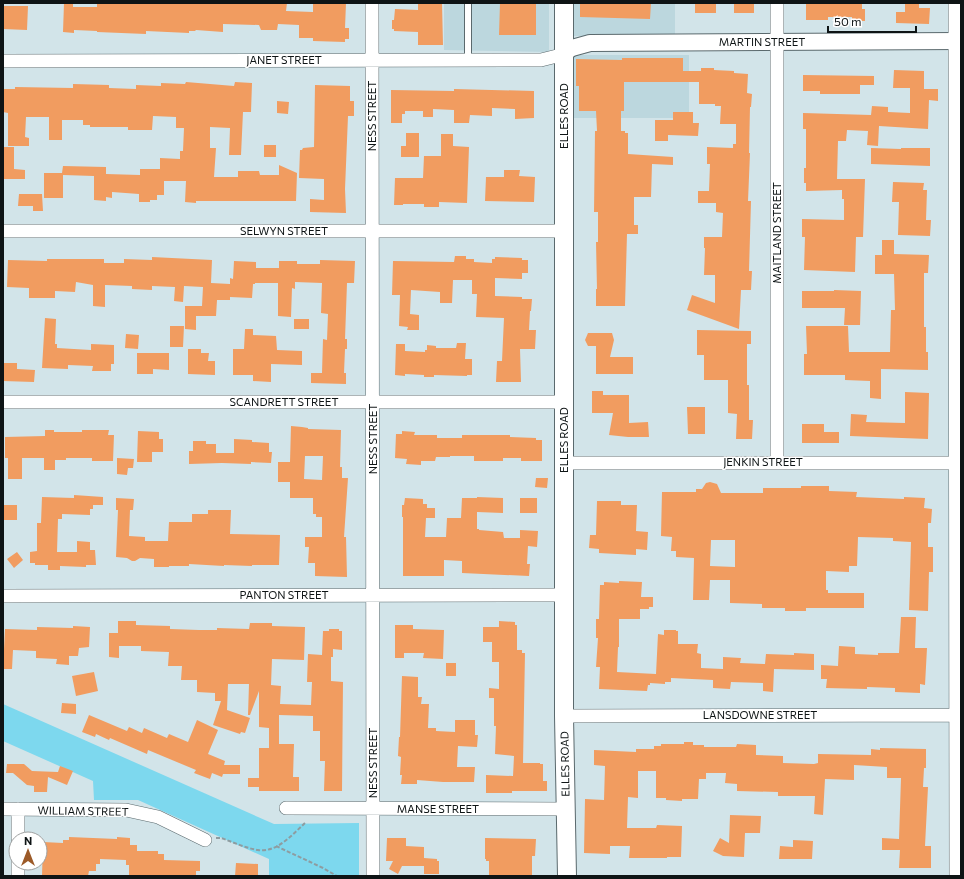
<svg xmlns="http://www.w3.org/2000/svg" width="964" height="879" viewBox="0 0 964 879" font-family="Commissioner,sans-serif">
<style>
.built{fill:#bcd7de}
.green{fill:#7dd8ee}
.building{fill:#f19c60;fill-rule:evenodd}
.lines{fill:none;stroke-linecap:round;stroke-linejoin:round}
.service-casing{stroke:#5a696d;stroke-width:8}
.minor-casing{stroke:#5a696d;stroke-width:14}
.tertiary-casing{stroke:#5a696d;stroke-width:18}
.secondary-casing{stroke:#5a696d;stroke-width:20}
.path{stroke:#8e9ca0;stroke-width:2;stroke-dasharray:4 2;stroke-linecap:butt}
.service{stroke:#fff;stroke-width:6}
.minor{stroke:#fff;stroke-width:13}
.tertiary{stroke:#fff;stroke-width:16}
.secondary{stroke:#fff;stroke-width:18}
.labels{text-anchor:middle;stroke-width:3;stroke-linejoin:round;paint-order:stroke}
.street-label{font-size:11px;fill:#0e1415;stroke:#fff}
</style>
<rect width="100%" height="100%" fill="#d2e4e9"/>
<path class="built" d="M444,3h105v49l-105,-2z
M571,3h104v33h-104z
M567,55h122v63h-122z"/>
<path class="green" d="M3,704l271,120 85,-1v53h-90v-17l-131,-59h-44l-1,-19 -90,-40z"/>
<path class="building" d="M64,3h9v4h24v-3h11v-1h179l-1,8 27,1v-9h33l-1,25h4v11h-4v3l-32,-1v-3h-14v-13l-21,-1 -1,6h-16l-2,-5 -36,-1v8l-27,-2 -1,1h-6v2l-43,-2v3l-49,-2v-1l-23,-1v3l-11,-1z
M418,3h24l1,42h-25v-13l-24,-1v-2h-2v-9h2l1,-11 23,1z
M500,3h36v32h-37z
M580,3h71l-1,16 -70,-2z
M695,3h21v10h-21z
M734,3h20v10h-20z
M806,3h56v6h3v12h-13v-4h-24v3h-22z
M905,3h14v5h11l-1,16 -33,-1v-11h9z
M3,6h25l-1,24 -24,-1z
M622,58h61v13h18v-3h13v2l20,1v2l14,1 -1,19 5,1 -1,13h-1l-1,46h1l-2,48h3l-2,70h3l-1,19h-10l-2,39 -52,-19 5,-15 23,8v-28h-11l1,-27h-1v-11h18l1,-24 -7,-1v-9h-18v-12h11l1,-27h-3v-17l26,1v-4h3v-20h-16l1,-18h-6v-2h-16v-22h-75v29h-3v20h4v2h3v21l45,3v8l-21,-1 -1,33h-17v28h4v9h-11l-2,72h-29v-17h1l-1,-47h2v-30h-4l1,-81h2l-1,-20h-17v-25h-3v-27l46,1z
M894,70l30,1v18h14v12l-9,-1 -1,29 -49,-3 -1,20 -11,-1 1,-14 -21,-1 -1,11h-8l-1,38h28l-2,58h-7l-1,35 -51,-2 1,-33h-3v-18l42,1v-21h-2v-9l-36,1v-8h-2v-15h2v-39h-3v-16l68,2 1,-9 16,1v5l22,1v-25h-17z
M803,75l71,1v9h-14v9h-40v-3h-17z
M186,82l48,4 1,-4 17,1 -1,29h-8l-2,43h-12l1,-27 -20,-1v21h6l-2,29h24v-6h21l1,4h19v-10l18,8 -1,28h-100v2l-11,-1 1,-21h-22v14h-7v5h-7v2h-11v-8l-27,-2v6l-6,-1v4l-12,-1v-24l-31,-1v23h-19v-25h18l1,-7 43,1v7l34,1v-6h20v-11l20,1v-8h3l1,-23h-8v-11l-23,-1 -1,14h-24v-3h-38v-2h-7v-5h-21v20h-13v-23h-23l-1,20 4,1v8h-21v-33l-5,-1v-23h12v-2l58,1v-4l36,1v3l27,1v-4l25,1v-3l24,1z
M315,85l35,1v15h4v15h-6l-3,73 1,24 -36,-1v-13l14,1v-21l-25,-1 1,-28h2l1,-2 11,-1z
M454,89l80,2v27l-19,1v-10l-23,-1v8l-22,-1 -1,8h-15v-13l-21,-1v8h-10v-6h-18v3h-3v9h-11v-33l63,1z
M277,101l12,1 -1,12 -11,-1z
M673,112h20v11h6l-1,13 -30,-1v6h-13v-21h18z
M406,133h13v24h-18v-11h5z
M441,134h12v12l16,1 -2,56 -28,-1v5h-15v-3h-21v1h-9l1,-27h28l1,-22h17z
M264,145h12v12h-12z
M3,147h11v22l11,1v9h-22z
M871,148l30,1v-1h29v18l-59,-2z
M504,170h16l-1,6 16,1 -1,25 -49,-1 1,-24h18z
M893,182l31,1 -1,7h4l-1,30h5l-1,16 -32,-1 1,-33h-7z
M19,194h23l1,17h-10v-5h-15z
M882,240h12v14l35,1 -1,18h-4v54h2v25h2v18l-47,-1v30l-11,-1v-17l-25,-1v-5h-41v-21h3l-1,-28h42l1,26h41l1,-42h4l-1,-36h-19v-19h7z
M455,256h11v3h8v3l18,1v-4h3v-2l27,1v2h6v13h-6v6l-27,-1v18l27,1v2h10l-1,12h-1l-1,19h7l-1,19h-15l1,33h-25l1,-21h5l2,-43 -28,-1 1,-23h-5v-14h-19l-1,23h-12v-11l-29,-2 -1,24 9,1v15h-12l1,-3 -9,-1 1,-31h-8l1,-34 61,1z
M152,257l60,3 -1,23 19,1v-6l3,1 1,-18 22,1v6h23v-7h18v3h23v-4l35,1 -1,22h-7l-2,56h2v10h-2l-1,24h2v11l-35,-1v-10h11l1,-34 4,1 1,-26 -7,-1 1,-30 -27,-1v7l-3,-1 -1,29 -13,-1v-33h-23v1h-2l-1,14 -22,-1v3h-13l-1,16h-20v14l-11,-1v-23h17l1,-19 -19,-1 -1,16 -9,-1 1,-14 -23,-1v4l-20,-1v-3l-27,-1v22l-12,-1v-21l-17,-3 -1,10 -20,-1v7h-26v-10l-22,-1 1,-27 39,1v-2h57v4h20v-4l28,1z
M834,290l27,1 -1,34h-16l1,-17h-43v-17h32z
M45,318l11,1 -1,25h2v4l34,2v-6l23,1v19h-3v7h-19l1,-5 -25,-1v4l-26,-1z
M294,319h15v10h-15z
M170,326h14l-1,21h-13z
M245,329h8v6l23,1 1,14 25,1v14l-31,-1v18l-18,-1v-6h-20v-26h11z
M697,330l54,1v13h-4v41h2v35h4l-1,19h-16l1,-25 -9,-1v-33h-24v-25h-7z
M588,333h24l2,7 -4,17h23v17h-37v-28h-8l-3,-6z
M126,334l13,1 -1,14 -13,-1z
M457,343h9l-1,16h7v16h-5v1l-33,-1v2h-10v-2l-19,-1v2l-10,-1 1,-31h9v7l20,1v-2h2v-5l9,1v2h20z
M188,349h13v4h8l-1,8h7v14l-27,-1z
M137,353h32v17l-16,-1v5h-16z
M3,363h14v6l18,1 -1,12 -31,-1z
M592,391h11v4h26v28l19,-1 1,15h-21l-19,-2 4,-22h-21z
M905,392l24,1 -1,46 -78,-3 1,-22 16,1 -1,7 39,1z
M687,407h18v27h-17z
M802,424h22v8h15v11h-37z
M291,426l11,1 6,1v1l33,1 -1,37h2v11h6l-4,59h2l1,40 -32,-1v-13h-7l1,-16h-4v-10h17v-20h-6v-3h-3v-16h-23v-16h-12v-20h12zM305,456h18l-1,24 -18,-1z
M45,430h9v2h28v-2h27l-1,5h6l-1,26h-21v-3h-26v2h-11v10h-11v-12h-22v21h-14v-21h-3v-21l40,-1z
M138,431l21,1v7h4v13h-11v10h-15z
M402,431l13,1 -1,3h23v3h25v-3h48v2l26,1v2h6v21h-21v-3h-18v3h-29v-5h-24v1h-14l-1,4h-14v4l-15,-1 1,-5 -12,-1 1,-24h6z
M234,439l18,1v2l17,1v9h3l-1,11 -20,-1v2l-29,-1 -33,1v-13h4v-10h13v3h10v9h18z
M117,458l17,1 -1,9h-5l-1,7 -10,-1z
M536,478h12l-1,10 -12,-1z
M710,482l7,2 4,9h42v-5h38v-2h28v5l28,1 -1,5 48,2v-2l21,1 -1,10 8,1 -1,14h-3v24h5v25h-4l-1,39 -19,-1 2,-68 -18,-1v-3l-35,-1 -1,29h-8v6l-23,-1v19h2v3h36v15h-58v3h-21v-3h-23v-4l-32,-1v-23h-20l-1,20h-16l1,-42 -18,-1v-6h-5l1,-14 -11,-1 1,-44h34v-3h6l4,-6zM711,540h24v27l-25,-1z
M74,495l29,2v8h-10v4h-3v6l-28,-1v5h-4l-1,33h20v-11l13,1v8h5l1,15h-10v2l-26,-1v4h-12v-5h-13v-2h-5v-11l7,-1v-28h4l1,-26 32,1z
M477,497l26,1v15l-26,-1v17h2v1l24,2 1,6h16v-8l18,1 -1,16 -9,-1 -1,18h3l-1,12 -67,-3v-12l-18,-1v16h-41v-59h-1v-12h2l1,-7 18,1v5h4v4h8v10h-9l-1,19h21l1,-19h14l1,-20h15z
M116,498l18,1 -1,11h-3l-1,26 16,1v4h23l1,-19h23v-8h16v-4h23l-1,24 50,1 -1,30h-27v1l-28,-1v1l-35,-2v2h-20v1h-15v-8l-14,-1 -5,3h-3l-5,-3 -11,-1 2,-47h-2z
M520,498h17v15h-17z
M597,501h24v4h16l-1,26 12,1 -1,18 -11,-1v6l-37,-2v-4l-10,-1 1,-13h6z
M3,505h14v15h-14z
M17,552l6,8 -9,8 -7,-9z
M619,581l23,1 -1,15h12v10h-4v2h-9v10h-21v28h-1l-1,25 39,2 2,-40 6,1v-5h12v1h2v13h20l-1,9 4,1v14l22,1v-12l18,1 -1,5 25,1 1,-10 28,1v-2l20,1v16l-40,-1 -1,23 -10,-1v-8l-32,-1 -1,7 -17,-1v-8l-42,-2v4h-6v2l-15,-1v2h-2l-1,6 -48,-2 1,-22h-4l2,-29h-2v-19h3l1,-34h4v-3l15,1z
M901,617h15l-1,31h12l-2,37 -5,-1v9l-25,-1v-4l-28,-1v2l-41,-1 1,-9h-6v-14l17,1 1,-20 16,1v7l23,1v-2h21z
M118,621h18v4l34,1v3l29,1h18v-2l32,1 1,-6h22v3l33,1 -1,33 -32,-1 -1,26 10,1 -1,18 31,1 1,-23h-5l1,-28 14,1 1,-24h6v-2h10v2h3v19l-9,-1v8h-2v24l12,1 -1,109h-18l1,-30h-5v-30h-7v-15l-34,-1v29h15l-1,33h6v14h-40v-4h-11v-9h11v-30h10v-20l-10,-1v-36l-9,24h-2l1,-31h-21l-1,26 23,8 -5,15 -4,-1 -1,2 -27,-9 8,-24h-6v-8l-18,-1v-12h-16l1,-14h-14l1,-14 -28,-1v-5h-22v12l-10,-1v-24h9z
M499,621l16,1v3h2v25h5v3h3l-2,110h17v1h3v17h4v10h-35v2h-26v-18l27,1 1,-20 -19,-2 1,-28h-2v-28h-5v-10l10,1v-27h-7v-20h-9v-15h16z
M395,625h18v4l31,1 -1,29 -20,-1 1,-5h-20v5h-9z
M73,626l17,1 -1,20 -10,1 -1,8h-9v9l-13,-1 1,-5 -21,-1v-7l-23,-1 -1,19h-9l2,-40 32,1v-3l36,1z
M446,663h10v13h-10z
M94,672l4,19 -22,5 -4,-20z
M402,676l16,1v20h4l-1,7h8l-1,24h8v3l19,1v-12h20v15h3l-1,12 -19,-1 -1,21h18l-1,15h-31l-26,-2v4h-16l1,-9h-2l1,-18 -3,-1 1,-19h1z
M62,703l14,1v10l-15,-1z
M89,715l38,16 2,-4 13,6 2,-5 23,10 2,-4 19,8 9,-22 21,10 -10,24 17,7 -1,4h16v9h-17l-1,3 -10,-4 -2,6 -16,-6 2,-3 -48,-20 -1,4 -37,-16 -1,2 -13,-6 -1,3 -13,-5z
M684,742h9v3h11v2h32l1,-3 19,1v10l27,1v7l31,1 4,-1v-9l53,1v-6l9,1v-2l46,1v19h-2l-1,19h5l-3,59h6v22h-32l1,-18h-18v-12l17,1 2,-61h-14v-11l-33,-2v15l-29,-1 -2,36 -9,-1 1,-18h-37v-4l-41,-1v-7l-12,-1 1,-10h-20v6h-7l-1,20h-16v2l-16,-1v-2h-10v-27h-18v27l-10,-1 -1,31h29l1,-3 25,1 -1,31h-14v1h-38l1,-12h-20v8l-26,-1 1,-54 19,1 1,-34 -11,-1v-15l42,2v-3h18v-3h7v-2h23z
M7,764h17l8,7 26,1 2,-6 13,5 -6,14 -19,-8 -1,15h-13v-6l-7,-1 -14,-12h-7z
M730,815l31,1 -1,17h-15l-1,24 -21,-1 -10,-5 7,-13 9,5z
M69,837l48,2v-2l13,1v7h7v6h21v3h6v6l36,1v10h-4v5h-67v-11h-3v-5l-26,-1v5h-4v7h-7l-1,5h-46l1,-34 20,1v-3h6z
M387,838h19v8l18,1v19h-22l-4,8 -9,-5 4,-8h-7z
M485,838l51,1 -1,17h-3v20h-43v-15h-3v-2h-1z
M793,840l20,1 -1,18h-33l1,-13 13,1z
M424,858l13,1v2h2v13h-15z
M236,863l22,1v12h-23z"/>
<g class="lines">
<defs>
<path id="service" d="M468,3v58"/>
<path id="minor" d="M372,3l1,873
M955,3l1,873
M3,61l538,-1 16,-4 7,-3
M3,231h561
M3,402h561
M777,462v-459
M564,463h397
M3,596l562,-1
M564,716l392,-1
M286,808l279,1
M3,809l123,1 32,7 47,23
M18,809v30
M18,863v13"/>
<path id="tertiary" d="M564,53l8,-5 18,-5 371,-2"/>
<path id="secondary" d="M564,3v713l3,160"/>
</defs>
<use href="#service" class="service-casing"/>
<use href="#minor" class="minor-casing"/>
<use href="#tertiary" class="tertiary-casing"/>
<use href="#secondary" class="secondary-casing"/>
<path class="path" d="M216,838h5c12,4 24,10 37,12 19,3 35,-16 48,-28
M276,846l47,22 14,8"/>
<use href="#service" class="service"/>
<use href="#minor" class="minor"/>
<use href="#tertiary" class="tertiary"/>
<use href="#secondary" class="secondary"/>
</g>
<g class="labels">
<g class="street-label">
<text x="762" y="46">MARTIN STREET</text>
<text x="284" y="64">JANET STREET</text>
<text transform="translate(372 116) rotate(-90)" y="4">NESS STREET</text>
<text transform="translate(564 116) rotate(-90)" y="4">ELLES ROAD</text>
<text x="284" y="235">SELWYN STREET</text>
<text transform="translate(777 233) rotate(-90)" y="4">MAITLAND STREET</text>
<text x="284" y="406">SCANDRETT STREET</text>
<text transform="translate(373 439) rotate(-90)" y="4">NESS STREET</text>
<text transform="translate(564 440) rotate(-90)" y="4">ELLES ROAD</text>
<text x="763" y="466">JENKIN STREET</text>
<text x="284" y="599">PANTON STREET</text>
<text x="760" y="719">LANSDOWNE STREET</text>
<text transform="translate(373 763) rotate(-90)" y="4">NESS STREET</text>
<text transform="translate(565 764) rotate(-91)" y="4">ELLES ROAD</text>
<text x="438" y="813">MANSE STREET</text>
<text transform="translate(83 811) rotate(1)" y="4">WILLIAM STREET</text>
</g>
</g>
<rect width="964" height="879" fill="none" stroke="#0e1415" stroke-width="8"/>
<g transform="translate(28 851)"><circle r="19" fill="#ffffff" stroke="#9fa1a1"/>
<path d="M0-3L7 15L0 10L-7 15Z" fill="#9c5a28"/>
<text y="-6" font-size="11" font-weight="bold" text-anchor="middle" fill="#0e1415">N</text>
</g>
<path d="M828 26v6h88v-6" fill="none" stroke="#0e1415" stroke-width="2"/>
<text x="834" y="26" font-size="12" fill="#0e1415" stroke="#ffffff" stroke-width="3" paint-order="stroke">50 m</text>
</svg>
